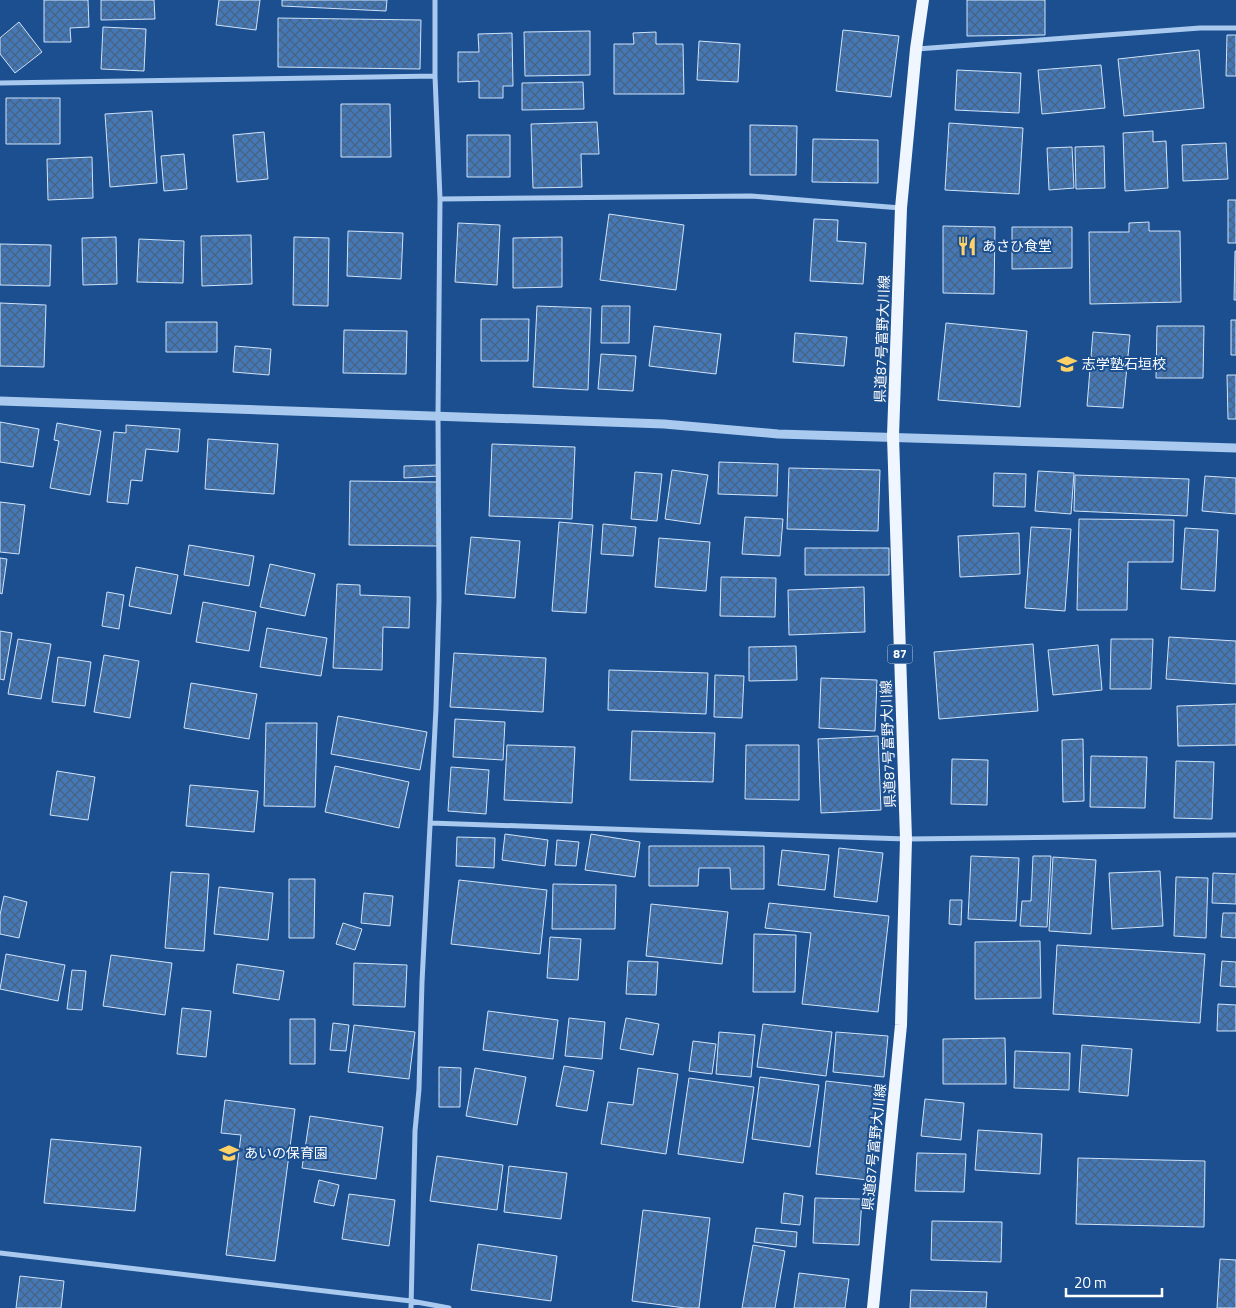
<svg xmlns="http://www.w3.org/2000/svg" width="1236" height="1308" viewBox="0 0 1236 1308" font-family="'Titillium Web','Noto Sans JP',sans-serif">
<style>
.building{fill:url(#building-cross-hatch);stroke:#cfe3fa}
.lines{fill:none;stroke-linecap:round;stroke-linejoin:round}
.minor{stroke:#a9c9ee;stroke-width:5}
.tertiary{stroke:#a9c9ee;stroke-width:9}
.primary{stroke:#f0f6ff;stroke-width:12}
.labels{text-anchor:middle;stroke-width:4;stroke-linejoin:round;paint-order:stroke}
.shield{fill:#1b4f8f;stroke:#bbcadd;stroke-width:1}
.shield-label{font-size:12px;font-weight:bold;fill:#fff}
.poi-label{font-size:14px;fill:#fff;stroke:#1b4f8f;text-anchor:start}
.street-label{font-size:14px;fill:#fff;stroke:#1b4f8f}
</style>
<defs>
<pattern id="building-cross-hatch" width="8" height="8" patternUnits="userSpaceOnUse" patternTransform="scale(1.25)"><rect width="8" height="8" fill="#4478b7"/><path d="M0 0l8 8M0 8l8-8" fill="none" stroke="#486282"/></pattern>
</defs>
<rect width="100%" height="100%" fill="#1b4f8f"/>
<path class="building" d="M44,0h44l1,27 -19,1 1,14h-27z
M101,0h53l1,19 -54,1z
M219,0h41l-4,30 -40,-5z
M282,0h105l-1,11 -104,-5z
M967,0h78v35l-78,1z
M278,18l143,2 -1,49 -142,-2z
M19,22l23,30 -27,21 -15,-19v-16z
M103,27l43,2 -2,42 -43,-2z
M843,30l56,6 -8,61 -55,-6z
M590,31v44l-65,1 -1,-44z
M656,32v12h27l1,50h-70v-50h20l-1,-11z
M512,33l1,53h-10v12h-24v-17l-21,1v-30h21l-1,-18z
M1227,35h9v41h-10z
M699,41l41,3 -2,38 -41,-2z
M1199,50l5,58 -80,8 -6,-57z
M1101,65l4,43 -63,6 -4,-44z
M957,70l64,3 -2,40 -64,-3z
M583,82l1,27 -62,1v-27z
M6,98h54v46h-54z
M341,104h49l1,53h-50z
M152,111l5,72 -47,4 -5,-73z
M597,122l2,32h-18l1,33 -49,1 -2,-64z
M949,123l74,5 -4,66 -74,-4z
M750,125l47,1 -1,49h-46z
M1153,131v11l13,-1 2,47 -43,3 -2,-58z
M264,132l4,47 -31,3 -4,-47z
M467,135h43v42h-43z
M813,139l65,1v43l-66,-1z
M1226,143l2,36 -45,2 -1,-36z
M1104,146l1,42 -29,1 -1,-42z
M1072,147l2,41 -25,2 -2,-42z
M184,154l3,35 -23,2 -3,-35z
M92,157l1,41 -45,2 -1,-41z
M1228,200h8v43h-8z
M609,214l75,11 -8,65 -76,-10z
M814,219l24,1 -1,21 29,2 -3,41 -53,-3z
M1149,222v9h31l1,71 -91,2 -1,-72h40v-9z
M458,223l42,2 -3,60 -42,-3z
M943,226l52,1 -1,67 -51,-1z
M1012,227h60v41l-60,1z
M348,231l55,2 -2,46 -54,-3z
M251,235l1,49 -50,2 -1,-50z
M116,237l1,47 -34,1 -1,-47z
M294,237l35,1 -1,68 -35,-1z
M562,237v50l-49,1v-50z
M139,239l45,2 -1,42 -46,-1z
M0,244l51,1 -1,41 -50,-1z
M1235,251h1v49h-2z
M0,303l46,2 -2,62 -44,-1z
M537,306l54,2 -3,82 -55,-3z
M602,306h28l-1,37h-28z
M481,319h48l-1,42h-47z
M1231,320h5v35h-5z
M166,322h51v30h-51z
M946,323l81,8 -7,76 -82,-7z
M654,326l67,8 -5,40 -67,-8z
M1157,326h47l-1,52h-47z
M344,330l63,1 -1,43 -63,-1z
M1093,332l37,3 -7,73 -36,-2z
M795,333l52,4 -3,29 -51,-4z
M235,346l36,3 -2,26 -36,-3z
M601,354l35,2 -3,35 -35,-2z
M1227,375h9v44h-8z
M0,422l39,7 -6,38 -33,-5z
M57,423l44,8 -11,64 -40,-7 9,-47 -5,-1z
M126,425l54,4 -2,23 -32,-3 -4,32 -11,-1 -3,24 -21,-2 7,-70 12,1z
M208,439l70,5 -4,50 -69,-5z
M492,444l83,3 -3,72 -83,-3z
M719,462l59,2 -1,32 -59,-2z
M438,465l1,11 -35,2v-12z
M789,468l91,2 -2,61 -91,-2z
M672,470l36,5 -8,49 -35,-5z
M1038,471l36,2 -3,41 -36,-3z
M635,472l27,2 -5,47 -26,-2z
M994,473l32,1 -1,33 -32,-1z
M1075,475l114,4 -2,37 -113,-5z
M1205,476l31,2v36l-34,-3z
M350,481l88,1v64l-89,-1z
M0,502l25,3 -6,49 -19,-2z
M745,517l38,2 -3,37 -38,-2z
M1079,519l95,1 -1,42h-45l-1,48h-50z
M559,522l34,3 -7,88 -34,-2z
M603,524l33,3 -3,29 -32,-2z
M1031,527l40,2 -6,82 -40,-3z
M1185,528l33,2 -3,61 -34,-2z
M1019,533l1,41 -60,3 -2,-41z
M471,537l49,4 -5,57 -50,-4z
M659,538l51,4 -4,49 -51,-4z
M189,545l65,11 -5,30 -65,-11z
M805,548h84v27h-84z
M0,558l7,1 -5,35 -2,-1z
M270,564l45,10 -10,42 -45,-9z
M136,567l42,8 -7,39 -42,-8z
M721,577l55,1 -1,39 -55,-1z
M337,584l23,1v10l50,2 -1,31 -26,-1 -1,43 -49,-2z
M864,587l1,45 -76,3 -1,-45z
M107,592l17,3 -5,34 -17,-3z
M203,602l53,10 -7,39 -53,-9z
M267,628l60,10 -6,38 -61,-9z
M0,631l12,2 -8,47 -4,-1z
M1169,637l67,4v43l-70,-5z
M18,639l33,5 -10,55 -33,-5z
M1111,639h42l-2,50h-41z
M1033,644l5,67 -99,8 -5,-67z
M1098,645l4,45 -49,5 -5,-45z
M796,646l1,34 -48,1v-34z
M454,653l92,5 -3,54 -93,-5z
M104,655l35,6 -9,57 -36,-6z
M58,657l33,5 -6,44 -33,-4z
M609,670l99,3 -2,41 -98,-4z
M715,675l29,1 -2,42 -28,-1z
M821,678l56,2 -2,51 -56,-3z
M191,683l66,11 -8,45 -65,-11z
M1236,704v41l-58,1 -1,-40z
M338,716l89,16 -7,38 -89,-16z
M455,719l50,3 -2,38 -50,-3z
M266,723h51l-2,84 -51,-1z
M632,731l83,2 -2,49 -83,-2z
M878,736l3,74 -60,3 -3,-74z
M1083,739l1,62 -21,1 -1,-62z
M507,745l68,2 -3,56 -68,-3z
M746,745h53v55l-54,-1z
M1091,756l56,1 -2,51 -55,-1z
M952,759l36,1 -1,45 -36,-1z
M1176,761l38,1 -2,57 -38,-1z
M335,766l74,16 -10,46 -74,-16z
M451,767l38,3 -3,44 -38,-3z
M57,771l38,6 -7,43 -38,-5z
M190,785l68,6 -4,41 -68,-6z
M505,834l43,6 -3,26 -43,-6z
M591,834l49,8 -5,35 -50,-7z
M457,837l38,1 -1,30 -38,-2z
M557,840l22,2 -3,24 -21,-1z
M649,846h115v43h-33l-1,-21h-31l-1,18h-49z
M839,848l44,5 -6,49 -43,-5z
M782,850l47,5 -4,35 -47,-5z
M971,856l48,2 -3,63 -48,-2z
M1033,856h18l-4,71 -27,-1 2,-25h9z
M1053,857l43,3 -5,74 -42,-3z
M1160,871l3,55 -51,3 -3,-56z
M171,872l38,2 -5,77 -39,-3z
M1213,873l23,1v30l-24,-1z
M1176,877l32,1 -2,60 -32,-2z
M289,879h26l-1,59h-25z
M459,880l88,10 -7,64 -89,-10z
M553,884l63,1 -1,44h-63z
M219,887l54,6 -5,47 -54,-6z
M364,893l29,3 -3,30 -29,-3z
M4,896l23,6 -8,36 -19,-4v-19z
M950,900h12l-1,25 -12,-1z
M769,903l120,13 -11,96 -76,-8 9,-71 -46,-5z
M651,904l77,8 -6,52 -76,-8z
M1223,913h13v25l-15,-1z
M343,923l19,6 -7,21 -19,-6z
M754,934l42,1 -1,57h-42z
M550,937l31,2 -3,41 -31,-2z
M1040,941l1,57 -66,1v-57z
M1057,945l148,9 -5,69 -147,-9z
M6,954l59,11 -7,36 -58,-12z
M111,955l61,8 -7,52 -62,-9z
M628,961l30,1 -2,33 -30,-1z
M1222,961l14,1v25l-16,-1z
M354,963l53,2 -2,42 -52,-2z
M237,964l47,7 -5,29 -46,-7z
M72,970l14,1 -4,39 -15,-1z
M1218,1004l18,1v26h-19z
M182,1008l29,3 -5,46 -29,-3z
M488,1011l70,9 -5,39 -70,-9z
M569,1018l36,4 -3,37 -37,-3z
M626,1018l33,6 -6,31 -33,-6z
M290,1019h25v45h-25z
M333,1023l16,2 -3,26 -16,-1z
M763,1024l69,8 -6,44 -69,-9z
M354,1025l61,7 -6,47 -61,-7z
M719,1032l36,3 -4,42 -35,-3z
M836,1032l52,4 -4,41 -51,-5z
M1005,1038l1,46h-63v-45z
M693,1041l23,3 -4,30 -23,-3z
M1082,1045l50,4 -4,47 -49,-4z
M1015,1051l55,2 -1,37 -55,-2z
M564,1066l30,5 -7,40 -31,-5z
M439,1067l22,1 -1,39h-21z
M475,1068l51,9 -9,48 -51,-9z
M638,1068l40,6 -12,80 -65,-10 7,-42 25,3z
M760,1077l59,8 -9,62 -58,-8z
M689,1078l65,9 -11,76 -65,-9z
M826,1081l52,6 -10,93 -52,-6z
M925,1099l39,4 -3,37 -40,-4z
M225,1100l70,9 -20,152 -49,-6 15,-120 -20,-2z
M310,1116l73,11 -7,52 -74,-11z
M978,1130l64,4 -2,40 -65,-4z
M51,1139l90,8 -6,64 -91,-8z
M917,1153l49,1 -2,38 -49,-1z
M437,1156l66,9 -6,45 -67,-9z
M1078,1158l127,3 -1,66 -128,-3z
M509,1166l58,7 -6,46 -57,-7z
M319,1180l20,5 -5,21 -20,-4z
M784,1193l19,3 -3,29 -19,-2z
M349,1194l46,6 -6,46 -47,-7z
M815,1198l47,1 -3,46 -46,-2z
M643,1210l67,8 -11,90h-14l-53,-7z
M932,1221l70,1 -1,40 -70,-2z
M756,1228l41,4 -1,15 -42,-5z
M478,1244l79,12 -6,45 -80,-11z
M753,1245l32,6 -10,57h-33z
M1220,1259l16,1v48h-19z
M799,1273l50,6 -4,29h-51z
M20,1276l44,5 -3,27h-45z
M911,1290l76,2 -1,16h-76z"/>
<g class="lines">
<path class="minor" d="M917,49l283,-21h36
M0,83l435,-7
M440,199l311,-3 150,12
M430,823l476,16 330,-4
M0,1253l411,48 38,7
M411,1308l4,-177 4,-42 3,-107 14,-274 3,-108 -1,-184 2,-217 -5,-123v-76"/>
<path class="tertiary" d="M0,401l664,23 114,10 458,14"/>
<path class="primary" d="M873,1308l28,-283 5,-186 -13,-403 8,-228 15,-159 7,-49"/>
</g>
<defs>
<symbol id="restaurant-bare" viewBox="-9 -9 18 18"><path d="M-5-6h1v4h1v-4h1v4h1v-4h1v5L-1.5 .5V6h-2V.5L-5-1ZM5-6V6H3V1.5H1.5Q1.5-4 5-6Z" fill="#ffd166" stroke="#1b4f8f" stroke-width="2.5" paint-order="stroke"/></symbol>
<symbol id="school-bare" viewBox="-9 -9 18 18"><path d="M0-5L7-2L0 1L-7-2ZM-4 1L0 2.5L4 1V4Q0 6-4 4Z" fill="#ffd166" stroke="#1b4f8f" stroke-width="2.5" paint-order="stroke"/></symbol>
</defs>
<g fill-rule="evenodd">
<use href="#restaurant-bare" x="953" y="232" width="28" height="28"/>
<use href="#school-bare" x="1053" y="350" width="28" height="28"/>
<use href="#school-bare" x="215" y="1139" width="28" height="28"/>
</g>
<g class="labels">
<rect class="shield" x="887.5" y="644.5" width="25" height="19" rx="4"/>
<g class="shield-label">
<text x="900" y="658">87</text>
</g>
<g class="poi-label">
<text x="982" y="251">あさひ食堂</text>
<text x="1082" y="369">志学塾石垣校</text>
<text x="244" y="1158">あいの保育園</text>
</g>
<g class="street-label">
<text transform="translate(882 339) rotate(-88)" y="5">県道87号富野大川線</text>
<text transform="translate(888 744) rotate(-92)" y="5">県道87号富野大川線</text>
<text transform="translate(874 1147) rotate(-84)" y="5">県道87号富野大川線</text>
</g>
</g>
<path d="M1066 1288v8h96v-8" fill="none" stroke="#ffffff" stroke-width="2.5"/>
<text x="1074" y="1288" font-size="15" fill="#ffffff" stroke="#1b4f8f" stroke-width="4" paint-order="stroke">20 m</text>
</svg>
